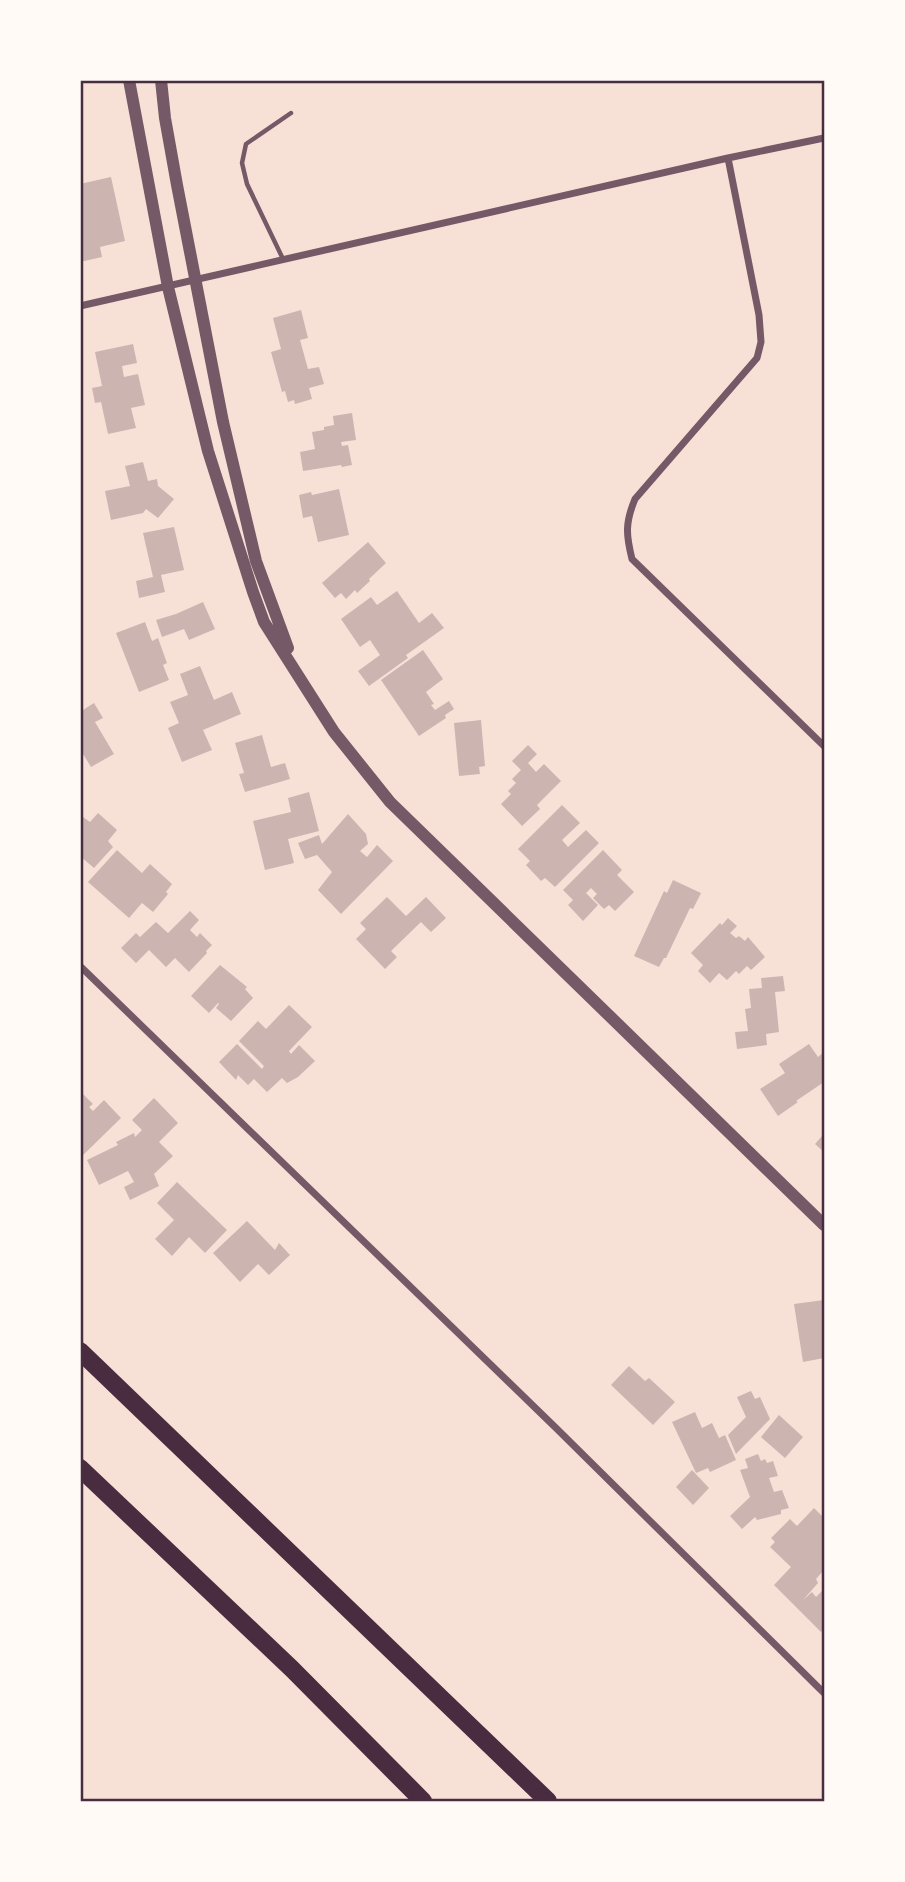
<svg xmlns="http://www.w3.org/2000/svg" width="905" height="1882" viewBox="0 0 905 1882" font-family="'Source Sans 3',sans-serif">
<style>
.building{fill:#ccb4b1}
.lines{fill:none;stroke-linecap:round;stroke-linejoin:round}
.service{stroke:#755966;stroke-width:4.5}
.minor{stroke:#755966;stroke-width:7}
.tertiary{stroke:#755966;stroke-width:12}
.motorway{stroke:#4a2c40;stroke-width:18}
.neatline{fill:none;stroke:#4a2c40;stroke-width:2.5}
</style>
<rect width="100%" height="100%" fill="#f7e1d7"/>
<path class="building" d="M111,177l14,64 -25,6 2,10 -22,5v-78z
M301,310l7,28 -8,2 8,29 11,-2 5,17 -15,4 3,11 -17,5 -1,-4 -6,2 -3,-11 -3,1 -11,-40 10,-3 -8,-31z
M133,344l4,19 -15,3 2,11 14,-3 7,31 -14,3 5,20 -28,6 -7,-32 -6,1 -3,-15 10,-2 -7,-34z
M352,413l4,27 -15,2 1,4 6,-1 4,20 -10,2 -1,-2 -38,6 -3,-19 15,-3 -3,-17 12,-2v-3l10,-2 -1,-9z
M143,462l5,19 9,-2 1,7 16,13 -16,19 -12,-9 -3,4 -32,7 -6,-29 25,-5 -5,-20z
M339,489l10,46 -31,7 -6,-26 -9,2 -4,-23 12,-3 1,3z
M174,527l10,43 -23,5 4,17 -26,6 -3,-17 17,-4 -10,-44z
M368,542l18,21 -17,16 1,2 -13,12 -2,-3 -9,9 -5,-6 -6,5 -13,-15z
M397,591l22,32 13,-10 12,15 -38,27 2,3 -39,28 -11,-15 22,-16 -10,-15 -10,7 -19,-28 30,-22 6,8z
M203,602l12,27 -26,11 -5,-11 -22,8 -6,-17 20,-6z
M145,622l7,19 6,-3 9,25 -4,2 6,15 -30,12 -23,-59z
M423,650l20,29 -17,13 8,12 -3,1 4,5 14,-9 5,8 -9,6 1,3 -27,18 -38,-56z
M200,666l14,34 18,-8 9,22 -38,16 9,20 -30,12 -14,-34 11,-5 -9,-21 18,-7 -8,-21z
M94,703l9,15 -8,4 19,32 -23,13 -11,-18v-43l3,4z
M481,720l4,46 -6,1 1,7 -21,2 -5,-53z
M262,735l9,32 14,-4 5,16 -45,13 -6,-18 5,-1 -9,-30z
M528,745l9,9 -9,9 8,9 8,-8 17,17 -24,24 3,4 -18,17 -21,-22 10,-10 -3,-3 8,-8 -4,-4 9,-9 -9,-9z
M309,792l10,39 -31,8 6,24 -29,7 -12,-49 38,-9 -3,-14z
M562,805l18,18 -18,17 6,7 18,-17 13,13 -44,44 -10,-9 -4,3 -15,-16 4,-4 -12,-12z
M98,813l19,17 -9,11 5,6 -19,21 -14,-12v-36l3,-3 7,5z
M348,814l18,20 2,10 -8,7 7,6 10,-12 16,16 -52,53 -23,-24 14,-18 -15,-17 -12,4 -7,-16 21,-8 3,9z
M117,850l25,23 8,-9 22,20 -6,8 2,2 -15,18 -11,-9 -13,15 -41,-36z
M603,850l19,20 -5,5 17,17 -19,19 -6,-6 -5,4 -11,-11 4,-4 -6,-6 -5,5 12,12 -15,16 -15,-16 5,-5 -10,-10z
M673,880l28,13 -8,16 -3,-1 -24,50h-2l-5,9 -25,-11 30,-65 3,2z
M387,897l19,19 20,-19 20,21 -15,14 -10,-10 -30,29 6,6 -12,12 -29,-30 10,-10 -6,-6z
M190,911l9,9 -9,10 7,7 3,-4 12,12 -6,6 1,2 -18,19 -14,-14 -9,9 -17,-17 -13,13 -15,-15 15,-15 4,4 16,-15 12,11z
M728,918l9,8 -7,7 6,5 3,-2 6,5 3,-4 17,20 -14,13 -4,-4 -8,8 -3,-3 -9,9 -8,-7 -9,10 -12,-12 5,-6 -12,-12 29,-30 2,2z
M220,965l27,22 -2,2 8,9 -22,23 -15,-13 3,-4 -1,-1 -9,10 -18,-17z
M783,976l2,15 -10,1 4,40 -13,2 1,11 -30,4 -2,-17 13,-1 -3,-22 6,-1 -2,-19 13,-1 -1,-10z
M289,1005l23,22 -23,24 2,3 8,-9 16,16 -17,16 -11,6 -5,-5 -15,14 -13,-13 -6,6 -10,-10 -2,5 -17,-18 18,-18 25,25 2,-3 -25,-25 19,-20 8,8z
M809,1044l9,13 6,-5v30l-28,19 2,1 -20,14 -18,-27 25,-16 -6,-9z
M82,1093l11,11 -4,3 4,4 11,-11 17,18 -41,40v-63z
M154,1098l24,25 -19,19 14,14 -19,18 5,12 -29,14 -6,-13 10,-5 -6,-11 -29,14 -12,-25 31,-15 -2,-3 18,-9 1,4 7,-7 -10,-10z
M822,1136l2,3v13l-9,-8z
M177,1182l50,48 -22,23 -16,-16 -17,19 -17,-17 19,-19 -17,-17z
M247,1221l28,29 4,-7 11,12 -21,20 -11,-11 -18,18 -27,-29z
M824,1300v58l-21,4 -9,-58z
M629,1366l16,15 4,-3 26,24 -22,23 -42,-40z
M751,1391l4,8 5,-2 10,22 -34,35 -8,-19 18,-18 -9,-20z
M695,1412l7,16 10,-5 7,15 6,-3 11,25 -26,12 -2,-4 -12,5 -24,-51z
M779,1415l24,22 -18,21 -24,-21z
M758,1454l3,7 4,-2 2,4 6,-2 5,15 -9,2 5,14 8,-2 7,18 -8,2v4l-24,6 -2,-3 -13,12 -12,-13 20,-19 -10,-27 8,-2 -3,-9z
M692,1470l17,18 -16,17 -17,-18z
M814,1508l10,10v52l-8,9 2,4 -15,17 9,-8 4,5 8,-8v40l-3,3 -47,-47 17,-18 -21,-20 5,-5 -4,-4 19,-19 7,7z"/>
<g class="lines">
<path class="service" d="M283,259l-36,-75 -5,-21 4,-19 45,-31"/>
<path class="minor" d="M728,158l31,157 2,27 -4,16 -122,141c-10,24 -9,36 -3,60l192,187
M80,306l648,-148 96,-20
M80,966l476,462 268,265"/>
<path class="tertiary" d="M129,80l39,207 40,164 45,141 11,30 70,110 56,70 434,423
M161,80l4,38 12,67 46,237 33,139 32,87"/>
<path class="motorway" d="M80,1351l468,450
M80,1468l212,201 131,132"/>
</g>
<rect width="905" height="1882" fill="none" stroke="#fffaf5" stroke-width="164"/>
<rect x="82" y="82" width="741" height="1718" class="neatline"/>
</svg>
